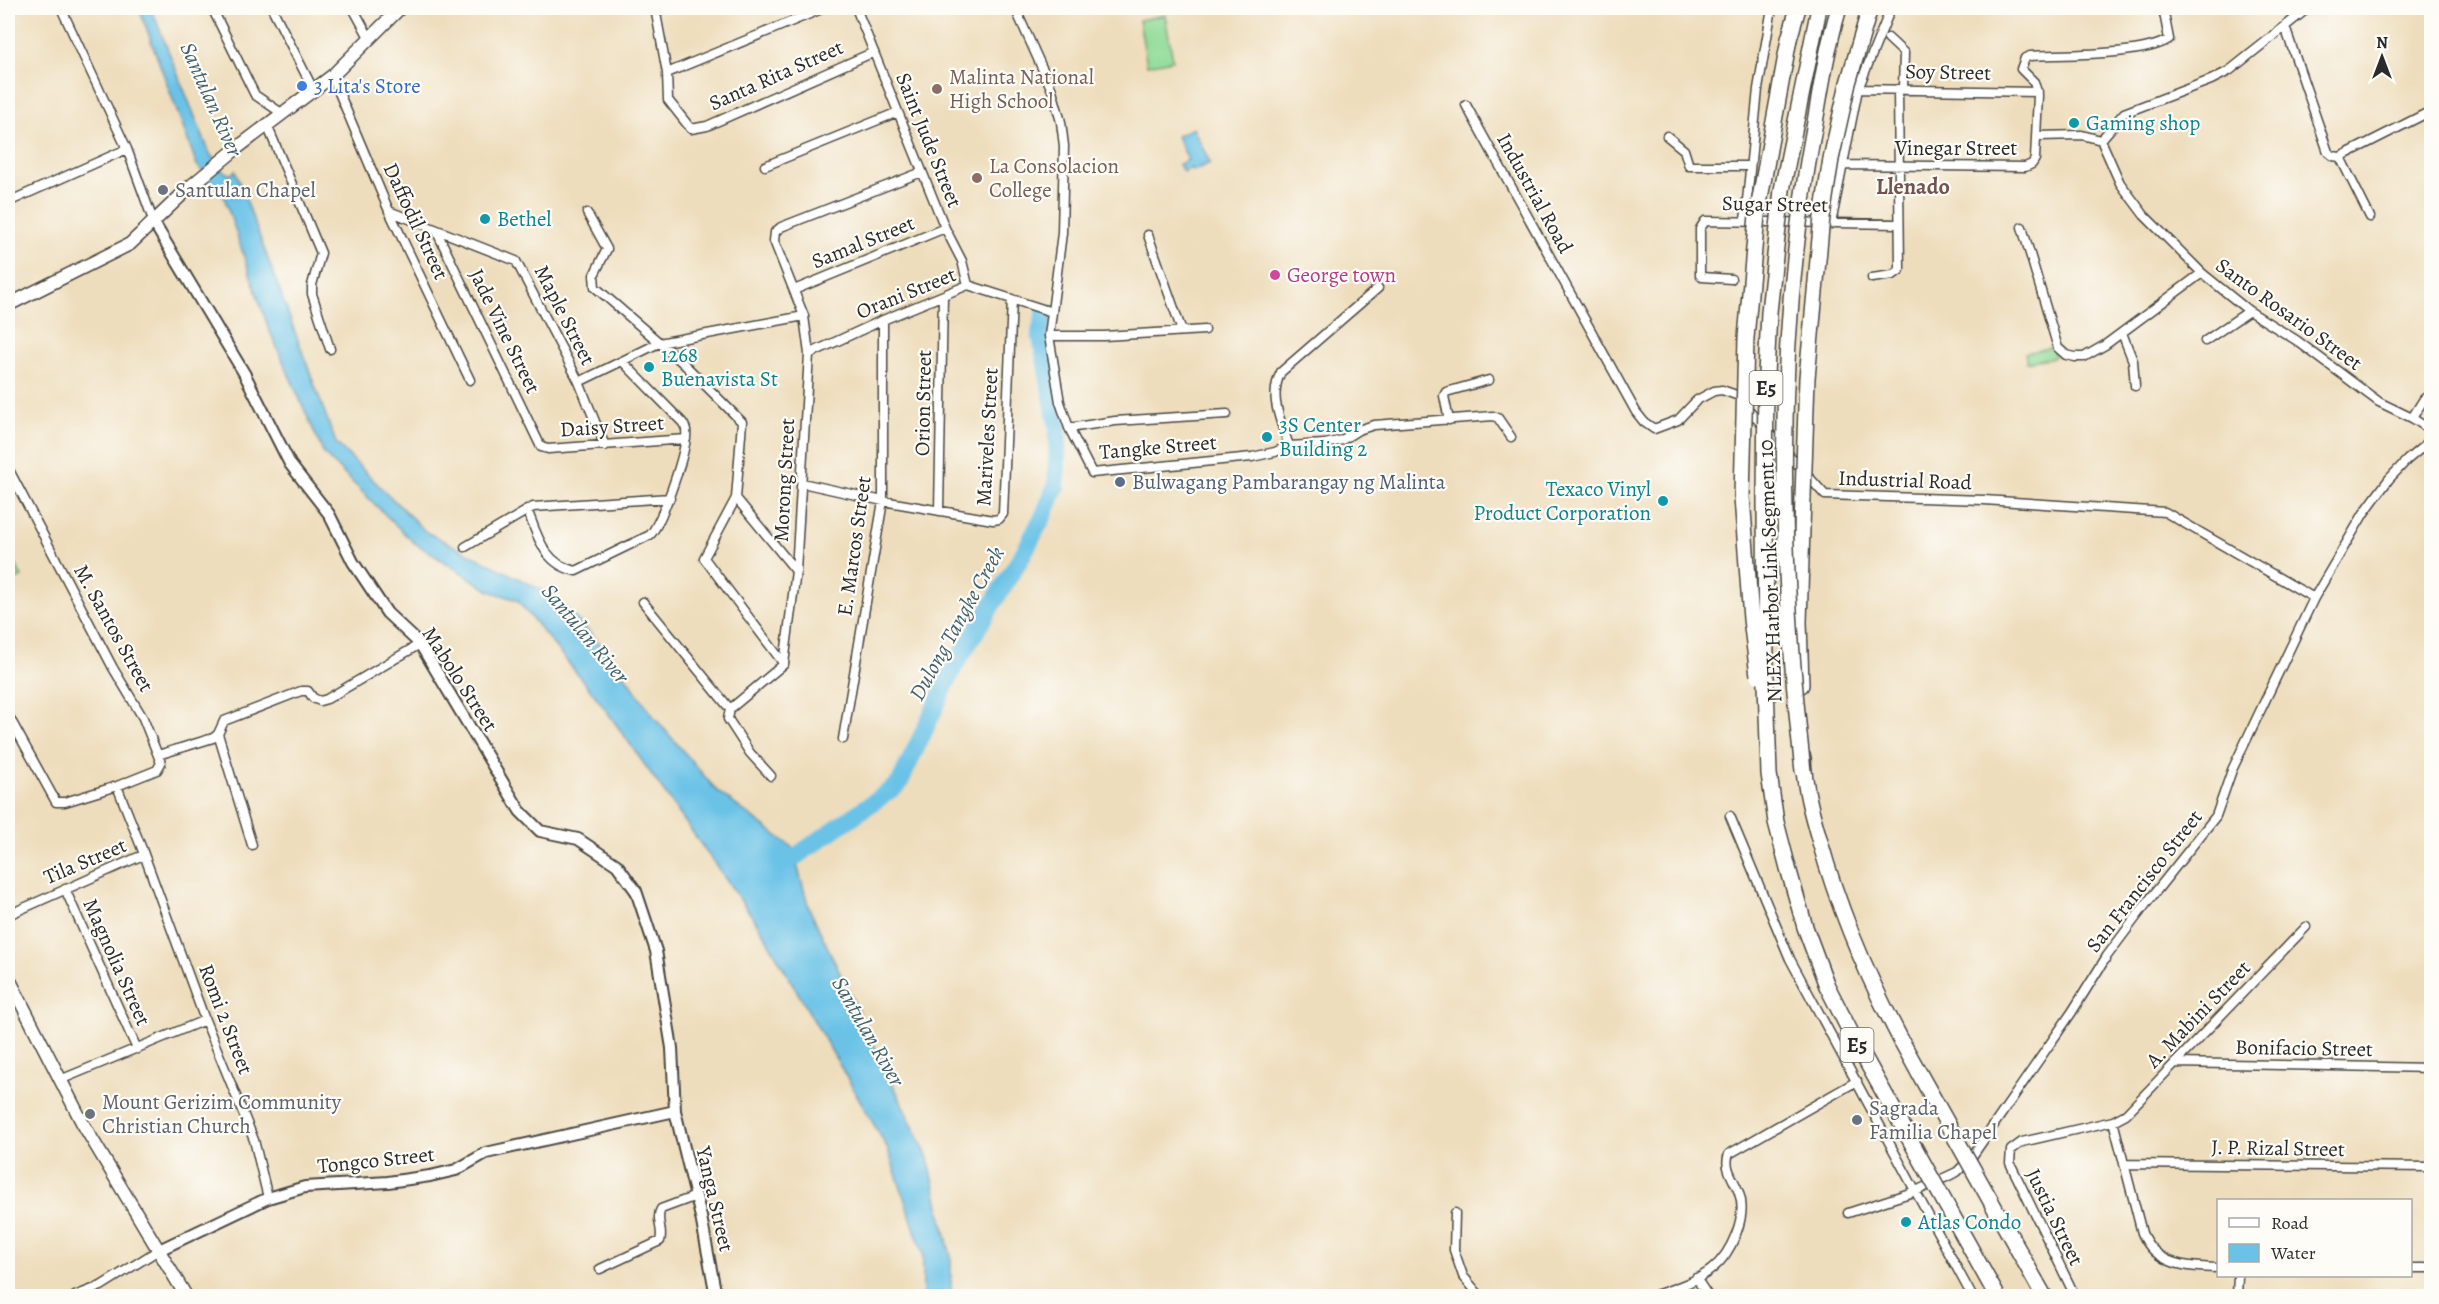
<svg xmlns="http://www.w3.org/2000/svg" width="2439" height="1304" viewBox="0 0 2439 1304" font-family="Alegreya,serif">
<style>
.green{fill:#90da96;stroke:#5e8260;stroke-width:1.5}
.water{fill:#6ac2e7;stroke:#4a7689;stroke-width:1.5}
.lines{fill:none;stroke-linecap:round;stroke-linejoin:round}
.river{stroke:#6ac2e7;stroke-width:18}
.minor-casing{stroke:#484641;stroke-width:11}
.tertiary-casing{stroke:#484641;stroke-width:14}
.secondary-casing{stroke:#484641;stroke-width:15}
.motorway-casing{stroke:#484641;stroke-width:18}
.minor{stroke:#fff;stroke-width:8}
.tertiary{stroke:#fff;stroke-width:10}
.secondary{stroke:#fff;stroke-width:12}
.motorway{stroke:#fff;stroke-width:15}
.motorway-bridge-casing{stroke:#484641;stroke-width:18;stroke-linecap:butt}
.motorway-bridge{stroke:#fff;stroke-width:15}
.shop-dot{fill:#3f7fe0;stroke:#fdfcf7;stroke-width:2}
.education-dot{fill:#8d6e63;stroke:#fdfcf7;stroke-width:2}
.culture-dot{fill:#0f9aa8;stroke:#fdfcf7;stroke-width:2}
.worship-dot{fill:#6b7280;stroke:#fdfcf7;stroke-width:2}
.hotel-dot{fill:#d1479c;stroke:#fdfcf7;stroke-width:2}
.service-dot{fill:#5c6f8a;stroke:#fdfcf7;stroke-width:2}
.labels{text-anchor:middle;stroke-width:4.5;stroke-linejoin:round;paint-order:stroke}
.shield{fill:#fdfcf7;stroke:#6a6a68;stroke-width:1.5}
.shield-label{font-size:20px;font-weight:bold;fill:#2b2b2b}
.street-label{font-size:21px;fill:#2b2b2b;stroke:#fdfcf7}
.education-label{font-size:21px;fill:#785e54;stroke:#fdfcf7;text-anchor:start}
.shop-label{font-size:21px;fill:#366cbe;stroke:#fdfcf7;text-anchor:start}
.culture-label{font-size:21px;fill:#0d838f;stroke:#fdfcf7;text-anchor:start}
.worship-label{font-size:21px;fill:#5b616d;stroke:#fdfcf7;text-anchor:start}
.hotel-label{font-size:21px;fill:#b23c85;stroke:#fdfcf7;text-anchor:start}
.service-label{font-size:21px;fill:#4e5e75;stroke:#fdfcf7;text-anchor:start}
.water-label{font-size:22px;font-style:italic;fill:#41606d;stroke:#fdfcf7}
.neighbourhood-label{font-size:22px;font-weight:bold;fill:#73534f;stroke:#fdfcf7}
</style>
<rect width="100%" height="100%" fill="#fdfcf7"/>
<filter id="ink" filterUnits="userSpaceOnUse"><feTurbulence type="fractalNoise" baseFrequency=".0167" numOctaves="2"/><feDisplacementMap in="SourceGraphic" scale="12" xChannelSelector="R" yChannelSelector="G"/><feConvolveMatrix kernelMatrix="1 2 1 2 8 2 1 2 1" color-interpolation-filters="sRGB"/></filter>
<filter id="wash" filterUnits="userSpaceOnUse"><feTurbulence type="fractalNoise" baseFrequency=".008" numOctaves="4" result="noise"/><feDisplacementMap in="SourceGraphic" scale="24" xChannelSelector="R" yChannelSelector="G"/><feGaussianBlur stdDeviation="1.35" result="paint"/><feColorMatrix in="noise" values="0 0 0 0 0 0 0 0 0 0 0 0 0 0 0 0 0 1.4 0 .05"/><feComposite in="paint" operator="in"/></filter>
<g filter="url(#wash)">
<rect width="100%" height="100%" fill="#eeddbc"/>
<path class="green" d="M1165,15l8,45 -26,5 -8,-45z
M2053,347l2,10 -28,5 -2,-9z
M8,549l14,28 -14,7z"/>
<path class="water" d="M139,8h12l59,146 13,17 8,4 4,-5 101,273 90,89 128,64 55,57 45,64 63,74 75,56 17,61 119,250 23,99v39h-28v-42l-36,-107 -126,-218 -160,-226 -84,-103 -27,-9 -77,-49 -89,-88 -56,-127 -45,-133 -26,-29z
M1193,128l17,35 -17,8 -2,-3 -8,4 -4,-8 9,-4 -11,-24z"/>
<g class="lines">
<path class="river" d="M775,871l124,-87 55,-117 69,-113 21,-39 12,-29 2,-57 -18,-97 5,-19"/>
</g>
</g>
<g filter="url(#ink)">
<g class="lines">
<defs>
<path id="minor" d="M61,8l66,141 27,74
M212,8l43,87 28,19
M272,8l42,83
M353,8l17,31
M655,8l12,65 1,27 23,29 16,-3 167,-74
M856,8l89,220 17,33 6,24
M1015,8l37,82 9,32 3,24 -2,87 -13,103 11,66 9,26 23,45 160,-16 23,-5 14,-6 36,-2 17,-4 16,-10 16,-5 119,-9 5,2 13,19
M656,11l9,-3
M2285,27l43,125 5,4 7,1
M1888,38l16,15 -1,36
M667,73l157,-65
M332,76l57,135 81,169
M1858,89l180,3
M1466,105l170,307 8,10 10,7 24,-9 19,-20 17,-9 8,-1 17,6 9,13 77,86 159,5 181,12 149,86
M267,125l54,128 -9,32v9l18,55
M1667,136l17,14 5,16h60
M2038,136l44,-1 19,5 19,43 24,32 58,58 47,38 47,29 83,62 33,16 20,13
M2101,140l23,-27 87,-33 18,-9 79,-63
M2340,157l87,-44 5,-5
M2340,157l30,60
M1841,165l184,2 7,-3 3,-5 3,-64 -4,-13 -13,-13 4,-11 5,-2c34,-2 113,0 139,-17l-6,-31
M765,166l133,-54
M8,202l119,-53
M389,211l127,50 63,121 26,64
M587,213l20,36 -13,26 1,12 88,76 59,59 -6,76 -32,60 80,106
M1745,221l13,-132 14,-81
M1831,224l27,-135 33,-81
M2022,227l36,121 8,7 9,2h9l21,-12 97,-72
M436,230l105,217 7,2 138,-10
M1148,235l34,96
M1872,278l21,-3 7,-5 -2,-181
M1731,279l-29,-2 -2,-2v-46l5,-8 194,3
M794,290l151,-62
M2122,333l11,28 2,25
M1049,336h55l101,-6
M2205,341l44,-30
M809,354l74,-34 85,-35 84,27
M579,382l80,-39 145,-27
M2412,418l12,-19 8,-6
M1449,420l-5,-24 2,-4 43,-12
M1069,428l46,-7 112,-7
M1289,446c-8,-25 -21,-49 -8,-74l97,-84
M8,468l105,200 30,50 18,45 -4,7 -40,16 -52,16h-9l-48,-87
M802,483l81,18 110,19 6,-1 4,-5 9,-215
M736,498l60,73
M527,509c10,26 17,56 49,62l74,-36c12,-12 39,-89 36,-105 0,-2 -3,-7 -4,-8l-59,-60
M939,511l4,-215
M465,547l68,-40 137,-9
M643,602l87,107
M730,709l54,-45 12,-93 13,-217 -5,-38 -30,-75 1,-9 6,-5 141,-55
M730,709l-2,10 22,34 21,23
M218,734l34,111
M843,739l40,-238v-181
M158,755l55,-17 5,-4 6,-13 77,-30h7l5,7 7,3 7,-2 93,-55
M117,786l25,63 63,171 49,120 14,58
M1730,816l60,143 182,337
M65,889l72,160
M8,915l135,-60
M2175,1063l257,5
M60,1080l145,-60
M2113,1121l29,112c14,33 45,34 76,35
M2124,1164l308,3
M1455,1213l-1,37 9,26 17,20
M1848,1213l68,-22 41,-19 14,-14 101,-146 35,-56 39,-52 70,-88 16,-46 82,-172 50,-85 25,-34 18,-19 25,-21
M2410,1268h22
M600,1269l60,-28c4,-11 -5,-22 1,-32l35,-13
M1696,1278l12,18
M75,1296l26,-10 56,-35
M1653,1296c19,-7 43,-14 59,-27 19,-15 36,-53 27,-76 -4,-13 -16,-25 -10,-39l128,-73
M2075,1296l-65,-133 1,-13 11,-8 91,-21 13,-7 180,-187
M2237,1296l1,-20"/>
<path id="tertiary" d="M154,223l90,150 46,91 39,50 24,48 34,51 33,31 100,167 20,20 38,8 39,26 19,26 20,60 16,97 3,63 26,106 15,79
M157,1251l111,-53 37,-11 83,-5 42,-6 26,-6 30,-17 189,-42"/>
<path id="secondary" d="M8,305l122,-61 61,-58 46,-38 95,-72 68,-68
M8,977l75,147 103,172"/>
<path id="motorway" d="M1789,39l9,-31
M1801,685l-2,-63 4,-125
M1803,757c1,29 9,58 17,85 23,82 57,157 99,231"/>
</defs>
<use href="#minor" class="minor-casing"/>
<use href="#tertiary" class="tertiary-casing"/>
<use href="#secondary" class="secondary-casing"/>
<use href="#motorway" class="motorway-casing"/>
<use href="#minor" class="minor"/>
<use href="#tertiary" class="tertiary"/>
<use href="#secondary" class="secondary"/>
<use href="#motorway" class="motorway"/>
<defs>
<path id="motorway-bridge" d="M1819,8l-37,182 -13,122 -3,63 -1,122 1,186 3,91 7,48 12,46 17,59 22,59 27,53 143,257
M1803,497l4,-119 15,-161 9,-58 17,-76 22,-75
M1758,675l-7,-56 -9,-122 4,-159 11,-123 32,-176
M1803,771c-24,-213 -29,-431 11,-643 7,-40 13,-81 25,-120
M1919,1073l125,223"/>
</defs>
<use href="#motorway-bridge" class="motorway-bridge-casing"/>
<use href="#motorway-bridge" class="motorway-bridge"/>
</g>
</g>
<circle class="shop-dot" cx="302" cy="86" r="6"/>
<g class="education-dot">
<circle cx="937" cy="89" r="6"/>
<circle cx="977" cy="178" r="6"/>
</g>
<g class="culture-dot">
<circle cx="2074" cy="123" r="6"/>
<circle cx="485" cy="219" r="6"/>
<circle cx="649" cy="367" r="6"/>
<circle cx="1267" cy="437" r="6"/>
<circle cx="1663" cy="501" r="6"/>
<circle cx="1906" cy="1222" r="6"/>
</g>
<g class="worship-dot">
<circle cx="163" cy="190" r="6"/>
<circle cx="90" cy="1114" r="6"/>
<circle cx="1857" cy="1120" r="6"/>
</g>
<circle class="hotel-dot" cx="1275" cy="275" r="6"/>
<circle class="service-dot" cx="1120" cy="482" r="6"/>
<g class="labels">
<g class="shield">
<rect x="1749.5" y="371" width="33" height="34" rx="4.5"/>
<rect x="1840.5" y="1028" width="33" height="34" rx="4.5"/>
</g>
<g class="shield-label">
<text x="1766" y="395">E5</text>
<text x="1857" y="1052">E5</text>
</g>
<g class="street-label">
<text transform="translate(1948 72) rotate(1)" y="7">Soy Street</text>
<text transform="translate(776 75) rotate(-24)" y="7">Santa Rita Street</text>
<text transform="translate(929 140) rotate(68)" y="7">Saint Jude Street</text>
<text x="1956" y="155">Vinegar Street</text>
<text transform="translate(1535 193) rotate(61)" y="7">Industrial Road</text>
<text transform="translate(1775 204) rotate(1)" y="7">Sugar Street</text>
<text transform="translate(416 221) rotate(65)" y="7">Daffodil Street</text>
<text transform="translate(863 242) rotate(-22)" y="7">Samal Street</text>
<text transform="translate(906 293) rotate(-22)" y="7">Orani Street</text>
<text transform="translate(2289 314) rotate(36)" y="7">Santo Rosario Street</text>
<text transform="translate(565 315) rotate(63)" y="7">Maple Street</text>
<text transform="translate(505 331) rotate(64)" y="7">Jade Vine Street</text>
<text transform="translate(923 403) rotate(-89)" y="7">Orion Street</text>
<text transform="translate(612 426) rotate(-4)" y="7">Daisy Street</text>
<text transform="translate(987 437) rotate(-87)" y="7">Mariveles Street</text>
<text transform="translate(1158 447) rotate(-5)" y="7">Tangke Street</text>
<text transform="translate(784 480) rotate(-87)" y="7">Morong Street</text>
<text transform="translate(1905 480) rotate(2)" y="7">Industrial Road</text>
<text transform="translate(854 546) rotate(-82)" y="7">E. Marcos Street</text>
<text transform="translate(1770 571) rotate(-92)" y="7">NLEX Harbor Link Segment 10</text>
<text transform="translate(114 628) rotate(61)" y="7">M. Santos Street</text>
<text transform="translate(460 679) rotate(57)" y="7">Mabolo Street</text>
<text transform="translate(85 861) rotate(-23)" y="7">Tila Street</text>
<text transform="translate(2144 881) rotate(-52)" y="7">San Francisco Street</text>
<text transform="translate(117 962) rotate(66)" y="7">Magnolia Street</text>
<text transform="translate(2198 1014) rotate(-46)" y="7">A. Mabini Street</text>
<text transform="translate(226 1019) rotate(69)" y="7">Romi 2 Street</text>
<text transform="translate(2304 1048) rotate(1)" y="7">Bonifacio Street</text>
<text transform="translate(2278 1148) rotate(1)" y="7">J. P. Rizal Street</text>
<text transform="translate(376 1160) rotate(-6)" y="7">Tongco Street</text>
<text transform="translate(715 1199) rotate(77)" y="7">Yanga Street</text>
<text transform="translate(2055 1217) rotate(64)" y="7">Justia Street</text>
</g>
<g class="education-label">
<text x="949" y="84">Malinta National<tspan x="949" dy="24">High School</tspan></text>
<text x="989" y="173">La Consolacion<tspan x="989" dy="24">College</tspan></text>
</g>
<g class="shop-label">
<text x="314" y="93">3 Lita's Store</text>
</g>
<g class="culture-label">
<text x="2086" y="130">Gaming shop</text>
<text x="497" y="226">Bethel</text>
<text x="661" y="362">1268<tspan x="661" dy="24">Buenavista St</tspan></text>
<text x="1279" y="432">3S Center<tspan x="1279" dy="24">Building 2</tspan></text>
<text x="1651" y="496" text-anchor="end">Texaco Vinyl<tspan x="1651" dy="24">Product Corporation</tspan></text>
<text x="1918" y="1229">Atlas Condo</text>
</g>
<g class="worship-label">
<text x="175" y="197">Santulan Chapel</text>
<text x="102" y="1109">Mount Gerizim Community<tspan x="102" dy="24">Christian Church</tspan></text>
<text x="1869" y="1115">Sagrada<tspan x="1869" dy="24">Familia Chapel</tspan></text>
</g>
<g class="hotel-label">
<text x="1287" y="282">George town</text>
</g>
<g class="service-label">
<text x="1132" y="489">Bulwagang Pambarangay ng Malinta</text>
</g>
<g class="water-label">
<text transform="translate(212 99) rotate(66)" y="8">Santulan River</text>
<text transform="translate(956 623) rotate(-61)" y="8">Dulong Tangke Creek</text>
<text transform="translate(586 633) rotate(50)" y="8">Santulan River</text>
<text transform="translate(869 1031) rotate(60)" y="8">Santulan River</text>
</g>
<g class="neighbourhood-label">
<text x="1913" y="194">Llenado</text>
</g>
</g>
<rect width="2439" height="1304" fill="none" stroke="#fdfcf7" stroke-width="30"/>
<rect x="2217" y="1199" width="195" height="78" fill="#fdfcf7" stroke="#a9a8a5" stroke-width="1.5"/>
<rect x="2229" y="1218" width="30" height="9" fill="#ffffff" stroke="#a9a8a5" stroke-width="1.5"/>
<text x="2271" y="1229" font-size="18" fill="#2b2b2b">Road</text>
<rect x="2229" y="1244" width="30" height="18" fill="#6ac2e7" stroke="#a9a8a5" stroke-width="1.5"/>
<text x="2271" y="1259" font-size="18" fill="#2b2b2b">Water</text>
<g transform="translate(2382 57)" stroke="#fdfcf7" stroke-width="4.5" paint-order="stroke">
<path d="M0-4.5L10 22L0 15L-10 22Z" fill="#2b2b2b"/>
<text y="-9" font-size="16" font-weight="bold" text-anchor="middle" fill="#2b2b2b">N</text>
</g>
</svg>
